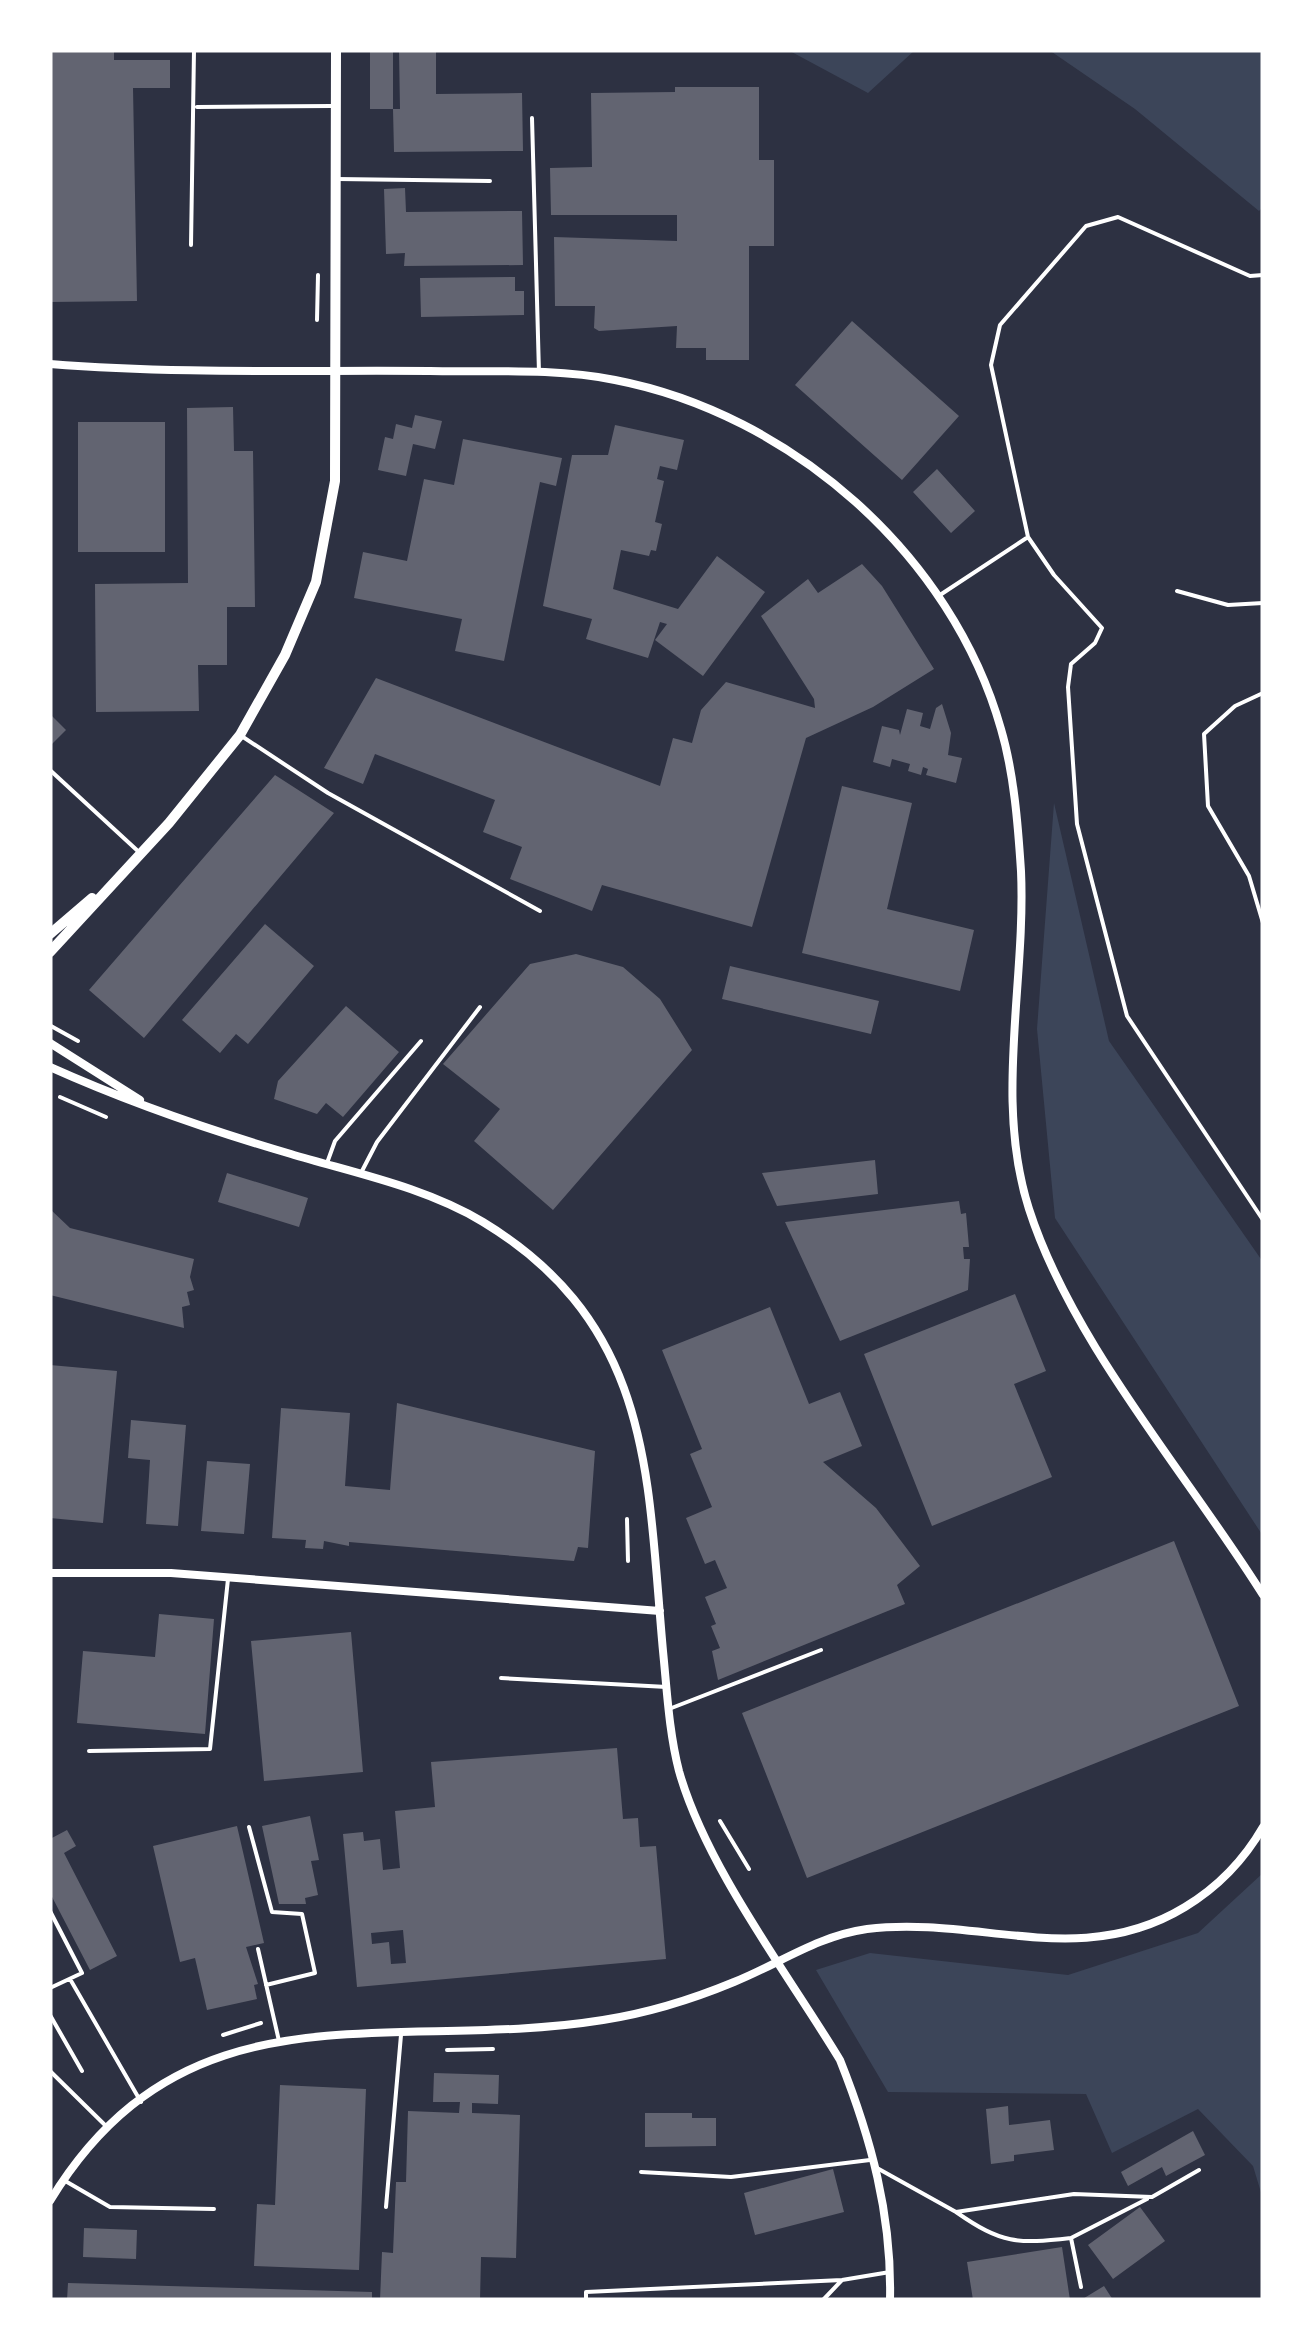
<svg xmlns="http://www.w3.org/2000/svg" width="1313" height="2350" viewBox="0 0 1313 2350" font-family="'Exo 2',sans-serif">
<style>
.green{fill:#3c4559}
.building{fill:#626471;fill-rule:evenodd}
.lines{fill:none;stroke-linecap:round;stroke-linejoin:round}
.path{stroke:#fff;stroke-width:4}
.service{stroke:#fff;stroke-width:4}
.minor{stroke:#fff;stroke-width:8}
.tertiary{stroke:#fff;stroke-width:10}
</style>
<rect width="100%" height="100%" fill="#2d3142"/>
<path class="green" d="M788,50h127l-47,43z
M1049,50h214v157l-4,4 -124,-102z
M1054,803l55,238 154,221v274l-208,-318 -18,-189z
M1263,1873v326l-10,-33 -55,-57 -86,44 -26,-59 -198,-2 -72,-122 54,-17 198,22 130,-42z"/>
<path class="building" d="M50,50h64v10h56v28h-37l4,213 -87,1z
M370,50h23v59h-23z
M399,50h37v44l86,-1 1,58 -129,1 -1,-43h7z
M675,87h84v73h15v86h-25v114h-43v-12h-30l1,-22 -78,5 -5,-3 1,-22h-40l-1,-69 123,4v-26h-126l-1,-47 42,-1 -1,-74 84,-1z
M405,188l1,24 116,-1 1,54 -119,1 1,-13 -19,1 -2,-65z
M515,277v14h9v24l-103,2 -1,-39z
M852,321l107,95 -57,64 -107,-95z
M233,407l1,44h19l2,156h-28v58h-29l1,46 -103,1 -1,-128 93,-1 -1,-175z
M415,415l27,6 -7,28 -22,-5 -7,32 -28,-6 7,-33 8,2 3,-15 16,4z
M78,422h87v130h-87z
M615,425l69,15 -7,30 -17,-4 -3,13 7,2 -9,41 7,2 -6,27 -5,-1 -2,6 -28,-6 -8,39 65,20 39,-53 48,36 -62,84 -48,-36 12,-16 -7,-2 -12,36 -62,-19 6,-20 -49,-13 29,-151h36z
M463,439l99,19 -6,28 -16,-4 -36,179 -49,-10 7,-32 -108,-21 9,-46 44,9 17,-82 30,6z
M937,469l38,42 -24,22 -38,-41z
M862,564l20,22 52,83 -61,38 -67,31 -54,189 -150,-42 -10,26 -82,-32 12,-32 -39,-15 12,-32 -120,-46 -12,30 -39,-16 52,-90 284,108 13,-48 19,5 9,-33 25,-28 89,26 -1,-9 -53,-83 47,-37 10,14z
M942,704l9,29 -3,22 14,3 -6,25 -30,-8 2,-6 -5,-2 -2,8 -13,-4 2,-7 -18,-5 -2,8 -17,-5 9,-36 17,4 1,5 7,-26 16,4 -3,13 10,3 6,-21z
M50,714l16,16 -16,16z
M275,775l59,38 -190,225 -55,-48z
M842,786l70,17 -25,106 87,21 -14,61 -158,-38z
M265,924l49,42 -66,78 -12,-10 -16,19 -38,-33z
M576,954l47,13 37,32 32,51 -139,160 -79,-69 26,-32 -57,-45 87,-100z
M730,966l149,35 -8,33 -149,-35z
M346,1006l53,46 -56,65 -17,-14 -9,11 -43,-15 4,-18z
M875,1160l3,34 -101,12 -15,-33z
M227,1173l81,25 -9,29 -81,-25z
M959,1201l2,13 5,-1 3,34h-6l1,12h6l-2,31 -128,51 -55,-119z
M50,1209l20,19 124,31 -4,18 4,13 -7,2 3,13 -8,2 2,21 -134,-33z
M1015,1294l31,77 -32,13 38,93 -120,49 -68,-172z
M770,1307l39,97 31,-12 22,54 -39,16 53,46 44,58 -23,19 8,19 -187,76 -6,-29 8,-3 -9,-22 5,-2 -11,-27 22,-9 -12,-28 -10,4 -19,-46 26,-11 -22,-53 12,-5 -40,-99z
M50,1365l67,6 -14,152 -53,-5z
M397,1403l198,48 -7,97 -10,-1 -4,14 -225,-19v4l-25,-5 -1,8 -18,-1 1,-8 -34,-2 9,-130 69,5 -5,73 45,4z
M131,1420l55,5 -8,101 -32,-2 4,-64 -22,-2z
M207,1461l43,3 -6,70 -43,-3z
M1174,1541l65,165 -432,172 -65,-165z
M159,1614l55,5 -9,115 -128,-11 6,-72 72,6z
M351,1632l12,140 -99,9 -13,-140z
M617,1748l6,71 15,-1 2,29 16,-1 10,113 -309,28 -14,-153 20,-2 1,9 16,-2 3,31 17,-2 -5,-57 40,-4 -4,-45zM403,1930l3,33 -15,1 -2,-22 -17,2 -1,-11z
M310,1816l9,44 -8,1 7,34 -13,3 1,6h-27l-17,-78z
M237,1826l27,117 -18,4 12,37 -4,1 3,14 -50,11 -12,-52 -15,4 -27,-116z
M67,1830l9,16 -12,7 53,103 -27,14 -40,-77v-54z
M434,2073l65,2 -1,29 -26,-1v10l48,2 -4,143 -35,-1 -1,43h-100l2,-48 11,1 3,-71h10l2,-71 51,2 1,-11h-27z
M280,2085l86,4 -7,181 -105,-4 3,-62 18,1z
M1008,2106l1,19 41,-5 4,30 -40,5v6l-23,3 -5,-55z
M645,2113h47v5h24v28l-71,1z
M1193,2131l12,24 -39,21 -4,-9 -34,19 -7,-14z
M833,2169l11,43 -89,23 -11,-42z
M1140,2207l25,34 -52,38 -25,-34z
M84,2228l53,2 -1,29 -53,-2z
M1062,2247l8,53h-97l-6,-38z
M68,2283l304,9v8h-305z
M1104,2286l9,14h-32z"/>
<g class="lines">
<path class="path" d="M317,320l1,-45
M51,1026l27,15
M60,1097l46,20
M627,1519l1,42
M720,1821l29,48
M223,2035l38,-12
M447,2050l46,-1"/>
<path class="service" d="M197,107l135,-1
M532,118l7,255
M337,179l153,2
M191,245l3,-195
M1263,275l-13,1 -132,-59 -32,9 -86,99 -9,40 37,172 26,38 48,53 -7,15 -24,21 -3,23 9,137 50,192 136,204
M1177,591l51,14 35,-2
M940,595l88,-58
M1263,693l-28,13 -31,28 4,72 41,70 14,47
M240,735l88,58 212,118
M51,771l89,82
M327,1163l8,-22 86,-100
M362,1171l15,-29 103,-135
M501,1678l166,9
M669,1709l152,-59
M89,1751l121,-2 18,-170
M249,1827l23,85 30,2 13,59 -49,12
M50,1911l32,62 -32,15
M258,1949l21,92
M70,1979l71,123
M50,2015l32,56
M50,2071l58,57
M877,2168l79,44 118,-18 78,3 47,-27
M641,2172l90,5 139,-17
M67,2182l43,25 104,2
M386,2207l15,-172
M956,2212c46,32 61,32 115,26l10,49
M1071,2238l76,-39
M586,2300v-8l256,-12 48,-8
M823,2300l19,-20"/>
<path class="minor" d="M50,364c127,10 254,6 380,7 61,1 125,-3 185,9 176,34 337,175 386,349 13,44 17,96 20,142 5,112 -27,229 8,338 43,134 159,266 234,386
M50,1043l90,57
M50,1067c78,35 159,63 241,87 63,19 134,33 192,68 171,104 164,254 180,429 4,40 6,81 16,120 27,96 109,203 161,289 31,78 52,155 50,240
M50,1573h121l489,38
M50,2201c137,-225 343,-147 553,-181 45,-7 90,-21 131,-38 45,-18 83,-46 133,-53 111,-14 213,42 318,-22 33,-20 59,-47 78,-80"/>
<path class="tertiary" d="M50,934l42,-36
M50,952l119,-129 71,-88 45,-80 31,-73 19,-101 1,-431"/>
</g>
<rect width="1313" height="2350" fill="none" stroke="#ffffff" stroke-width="105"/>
</svg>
